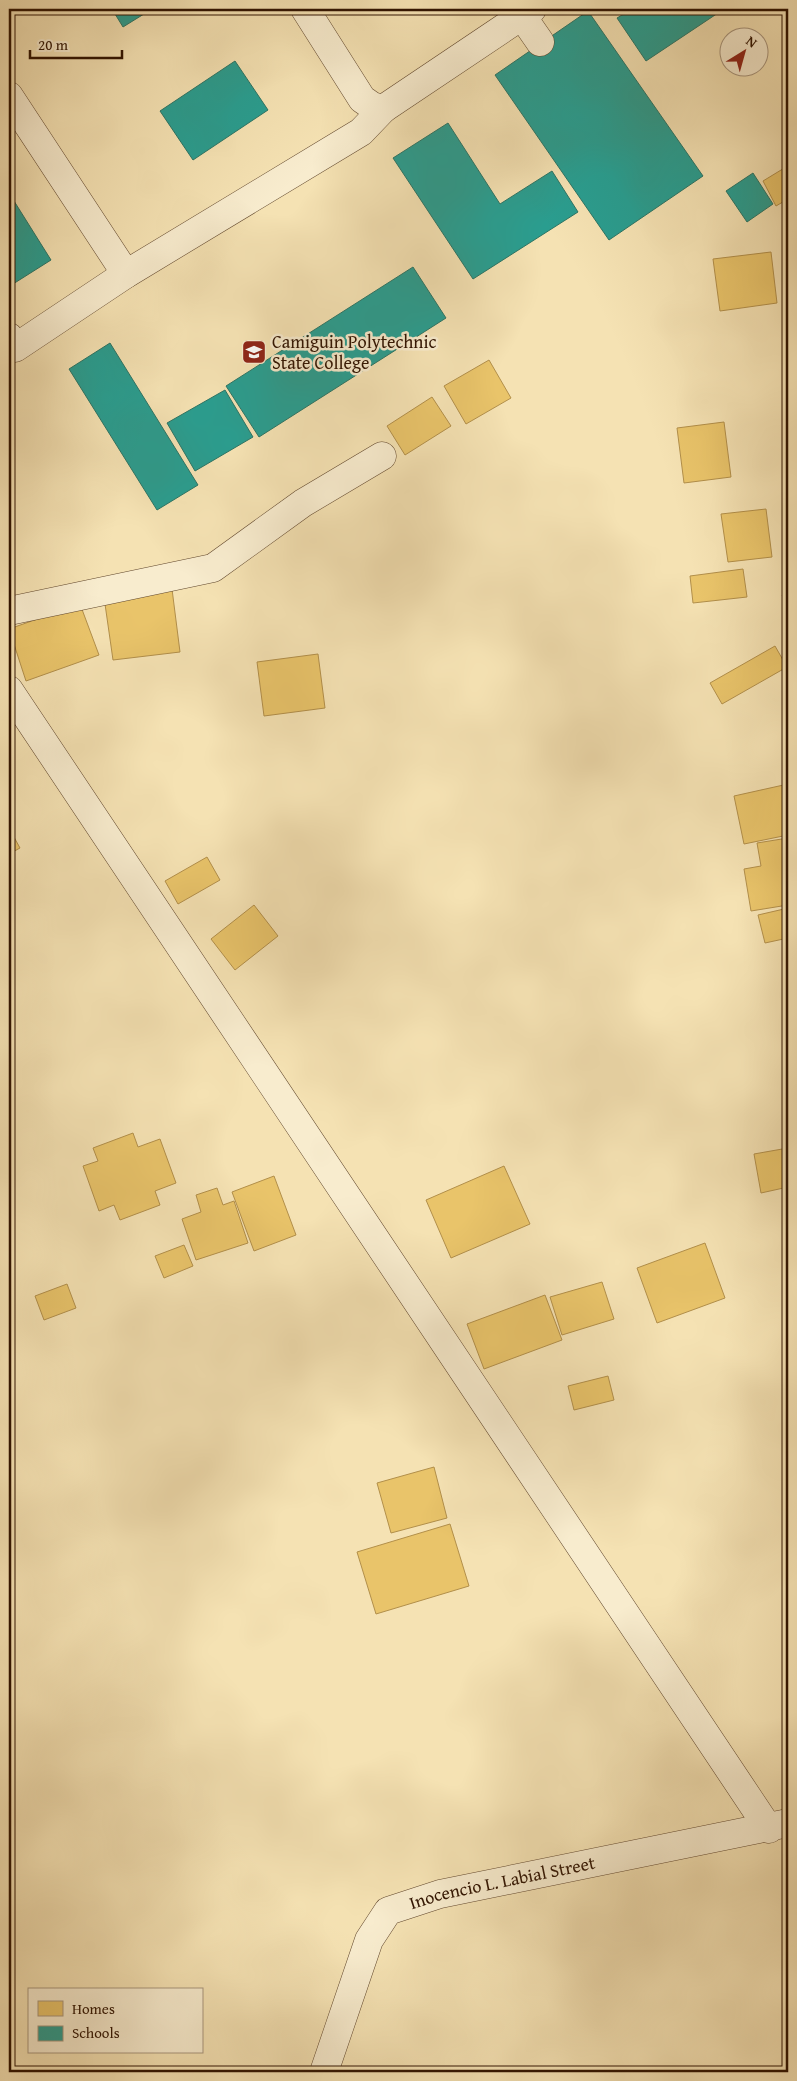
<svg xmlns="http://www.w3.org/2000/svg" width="797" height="2081" viewBox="0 0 797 2081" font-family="'Gentium Book Plus',serif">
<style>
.homes{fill:#e9c46a;stroke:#b28f4a}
.schools{fill:#2a9d8f;stroke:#2c7464}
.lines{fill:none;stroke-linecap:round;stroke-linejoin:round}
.minor-casing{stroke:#61472d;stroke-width:29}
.minor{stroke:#f8ecce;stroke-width:28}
.labels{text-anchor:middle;stroke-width:5;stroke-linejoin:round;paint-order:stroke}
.poi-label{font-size:18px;fill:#301300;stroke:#f8ecce;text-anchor:start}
.street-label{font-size:18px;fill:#301300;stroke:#f8ecce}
</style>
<rect width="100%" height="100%" fill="#f5e2b3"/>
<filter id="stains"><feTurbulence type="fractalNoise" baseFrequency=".004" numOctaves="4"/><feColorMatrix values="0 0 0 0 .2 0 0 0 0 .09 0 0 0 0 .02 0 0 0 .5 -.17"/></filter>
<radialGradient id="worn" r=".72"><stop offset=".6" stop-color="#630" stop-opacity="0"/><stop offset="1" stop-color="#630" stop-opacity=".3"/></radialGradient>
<path class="homes" d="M786,167l2,4v28l-12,7 -13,-25z
M771,252l6,51 -57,8 -7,-52z
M489,360l22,38 -45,26 -22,-38z
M432,397l19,29 -46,29 -18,-29z
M724,422l7,55 -47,6 -7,-55z
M766,509l6,48 -44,5 -7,-48z
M743,569l4,28 -54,6 -3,-27z
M172,589l8,63 -67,8 -9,-63z
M788,591v13l-6,-9z
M80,604l19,51 -73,26 -17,-52z
M775,646l12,21 -65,37 -12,-21z
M318,654l7,54 -61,8 -7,-54z
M788,784v51l-44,9 -10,-48z
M9,828l11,20 -11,6z
M788,838v67l-37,6 -7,-42 17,-3 -4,-23z
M207,857l13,23 -42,24 -13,-23z
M254,905l24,31 -43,34 -24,-31z
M784,909l4,29 -23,5 -7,-28z
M133,1133l5,14 22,-8 16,44 -21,8 5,14 -40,15 -6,-15 -15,6 -16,-45 15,-5 -5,-13z
M788,1148v39l-27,6 -7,-39z
M504,1166l26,58 -79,34 -25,-58z
M274,1176l22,59 -42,16 -22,-59z
M217,1188l6,17 11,-4 14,42 -52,17 -14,-41 19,-7 -5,-17z
M705,1243l20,55 -68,25 -20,-55z
M184,1245l9,21 -29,12 -9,-22z
M602,1282l12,37 -52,16 -12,-38z
M67,1284l9,24 -32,12 -9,-24z
M545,1295l17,45 -78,29 -17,-45z
M608,1376l6,24 -40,10 -6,-24z
M434,1467l13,51 -56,15 -14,-50z
M450,1524l19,62 -93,28 -19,-62z"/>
<path class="schools" d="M112,9h40l-29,18z
M632,9h92l-78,52 -29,-43z
M588,11l115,165 -94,64 -114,-165z
M235,61l33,49 -75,50 -33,-49z
M448,123l52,81 52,-33 26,41 -105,67 -80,-121z
M753,173l20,31 -26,18 -21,-31z
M9,193l42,67 -38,24 -4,-6z
M413,267l33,51 -187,119 -33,-51z
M110,343l88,142 -41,25 -88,-141z
M225,390l28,47 -58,34 -28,-48z"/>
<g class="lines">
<defs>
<g id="minor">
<path d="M305,9l57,90 10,7 11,3 149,-100"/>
<path d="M522,16l18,26"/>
<path d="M9,96l117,178"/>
<path d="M9,337l6,11 111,-74 235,-142 22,-23"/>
<path d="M9,611l204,-43 90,-65 79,-47"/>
<path d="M9,690l760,1139"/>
<path id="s1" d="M324,2072l45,-132 19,-29 52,-17 348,-71"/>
</g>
</defs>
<use href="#minor" class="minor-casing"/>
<use href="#minor" class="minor"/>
</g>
<defs>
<symbol id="university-square" viewBox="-11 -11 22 22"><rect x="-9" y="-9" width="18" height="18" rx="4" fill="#8f2418" stroke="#f8ecce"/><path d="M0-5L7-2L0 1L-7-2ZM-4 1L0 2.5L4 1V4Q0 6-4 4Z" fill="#fff"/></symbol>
</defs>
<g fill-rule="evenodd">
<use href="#university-square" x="240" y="338" width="28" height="28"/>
</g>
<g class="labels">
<g class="poi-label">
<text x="272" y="348">Camiguin Polytechnic<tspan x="272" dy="21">State College</tspan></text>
</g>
<g class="street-label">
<text dy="6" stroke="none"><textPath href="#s1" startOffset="292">Inocencio L. Labial Street</textPath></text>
</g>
</g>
<rect width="797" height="2081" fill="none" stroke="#f5e2b3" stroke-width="30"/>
<rect x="10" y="10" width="777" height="2061" fill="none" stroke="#301300" stroke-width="2.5"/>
<rect x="15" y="15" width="767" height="2051" fill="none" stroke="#301300"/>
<rect x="28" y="1988" width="175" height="65" fill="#f8ecce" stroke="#a8957c"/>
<rect x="38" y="2001" width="25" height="15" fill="#e9c46a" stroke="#a8957c"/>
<text x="72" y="2014" font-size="15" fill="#301300">Homes</text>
<rect x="38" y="2026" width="25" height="15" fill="#2a9d8f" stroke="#a8957c"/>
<text x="72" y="2038" font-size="15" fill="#301300">Schools</text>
<g transform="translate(744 52) rotate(37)"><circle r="24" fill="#f8ecce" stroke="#a8957c"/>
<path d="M0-4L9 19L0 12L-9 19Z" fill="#8f2418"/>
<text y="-8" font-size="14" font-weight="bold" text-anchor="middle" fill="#301300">N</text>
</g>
<path d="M30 50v8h92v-8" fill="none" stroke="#301300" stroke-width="2.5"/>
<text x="38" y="50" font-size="15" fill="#301300" stroke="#f8ecce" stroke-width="4" paint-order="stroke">20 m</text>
<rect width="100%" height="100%" filter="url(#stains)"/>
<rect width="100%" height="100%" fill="url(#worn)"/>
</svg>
